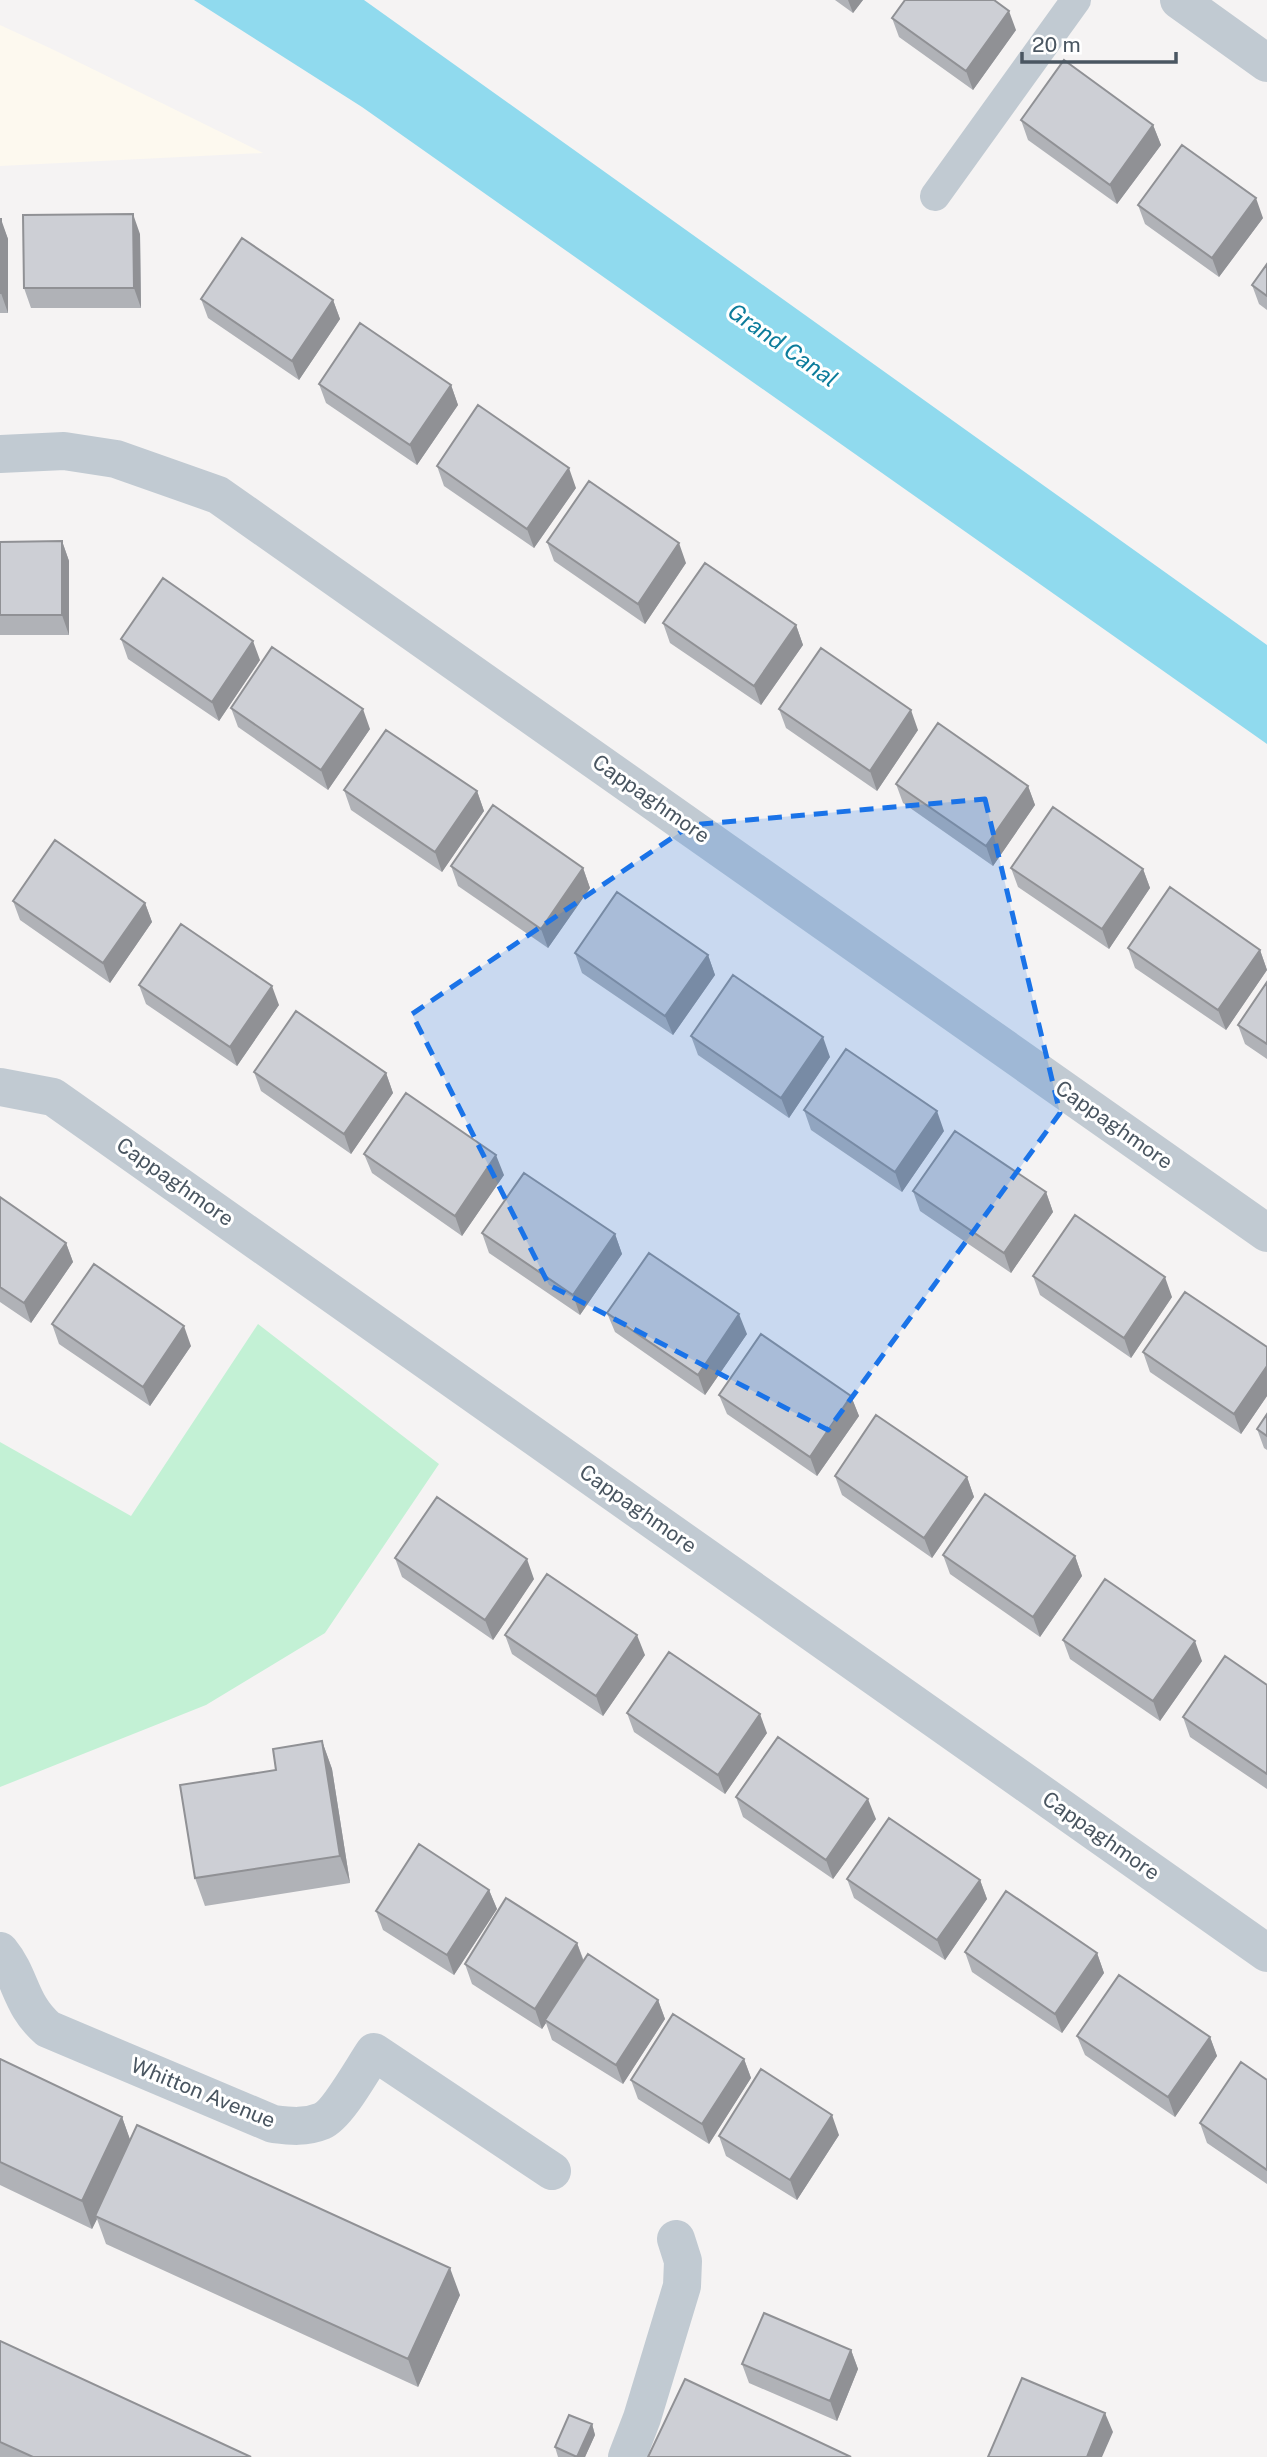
<svg xmlns="http://www.w3.org/2000/svg" width="1267" height="2457" viewBox="0 0 1267 2457" font-family="'Public Sans',sans-serif">
<style>
.commercial{fill:#fdf9ef}
.green{fill:#c3f1d5}
.water{fill:#90daee}
.lines{fill:none;stroke-linecap:round;stroke-linejoin:round}
.lane{stroke:#c1cad2;stroke-width:30}
.street{stroke:#c1cad2;stroke-width:38}
.wall{fill:#b0b2b7}
.shaded-wall{fill:#909195}
.building{fill:#cdcfd5;stroke:#909195;stroke-width:2}
.marked{fill:#1a73e8;fill-opacity:0.2;stroke:#1a73e8;stroke-width:5;stroke-dasharray:14 9;stroke-linejoin:round}
.labels{text-anchor:middle;stroke-width:6;stroke-linejoin:round;paint-order:stroke}
.street-label{font-size:21px;fill:#4a5661;stroke:#fff}
.water-label{font-size:23px;font-style:italic;fill:#0c7c9b;stroke:#fff}
</style>
<rect width="100%" height="100%" fill="#f5f3f3"/>
<path class="commercial" d="M0,25l54,25 209,103 -263,13z"/>
<path class="green" d="M258,1324l181,140 -114,169 -119,72 -206,82v-345l131,74z"/>
<path class="water" d="M194,0h170l903,645v99l-905,-637z"/>
<g class="lines">
<path class="lane" d="M935,196l141,-196"/>
<path class="street" d="M1179,0l88,63
M0,454l64,-3 52,8 102,36 1049,738
M0,1087l53,10 1214,856
M0,1951c22,27 19,53 48,78l225,95c17,2 32,4 49,-3 16,-7 41,-53 52,-69l178,119
M627,2457l15,-39 40,-132 1,-25 -7,-22"/>
</g>
<path class="wall" d="M835,0h28l-10,13z
M892,18l124,12 -43,60 -74,-53z
M1021,120l132,5 8,20 -44,59 -89,-64z
M1138,205l125,13 -44,59 -74,-53z
M0,219l8,20v74h-8z
M140,234l1,74h-110l-7,-20z
M1267,264v46l-8,-6 -7,-19z
M201,299l132,1 7,19 -41,61 -91,-62z
M319,384l132,1 7,20 -41,60 -91,-62z
M437,466l139,22 -42,60 -90,-62z
M62,541l7,20v74h-69v-93z
M547,542l139,21 -41,61 -91,-63z
M663,623l133,2 7,20 -42,60 -91,-62z
M121,639l139,21 -41,61 -91,-62z
M231,708l139,21 -42,61 -90,-63z
M779,709l139,21 -41,61 -91,-63z
M896,784l132,2 7,19 -42,61 -90,-63z
M344,790l133,1 7,20 -42,61 -91,-62z
M451,866l132,2 7,20 -42,60 -90,-62z
M1011,868l132,1 7,19 -41,61 -91,-62z
M13,901l132,2 7,19 -42,61 -90,-63z
M1128,948l132,2 7,20 -41,60 -91,-62z
M575,953l133,2 7,20 -42,60 -91,-62z
M1267,982v77l-22,-15 -7,-19z
M139,985l140,20 -42,61 -91,-62z
M691,1036l139,21 -41,61 -91,-63z
M254,1072l132,1 7,20 -42,61 -90,-63z
M804,1110l140,21 -42,61 -91,-62z
M364,1154l140,21 -42,61 -90,-63z
M913,1191l133,1 7,20 -42,61 -91,-62z
M0,1197l66,46 7,19 -42,61 -31,-21z
M482,1233l133,1 7,20 -42,61 -91,-62z
M1033,1276l139,21 -41,61 -91,-63z
M607,1313l140,21 -42,61 -90,-63z
M52,1324l139,22 -41,60 -91,-62z
M1267,1347v49l-26,38 -91,-62 -7,-20z
M719,1395l132,1 8,20 -42,60 -90,-62z
M1267,1414v36l-3,-2 -7,-19z
M835,1476l132,1 7,20 -42,61 -90,-63z
M943,1555l132,1 7,20 -42,61 -90,-63z
M395,1558l139,21 -41,61 -91,-63z
M505,1635l140,20 -42,61 -91,-62z
M1063,1640l139,21 -42,60 -90,-62z
M1267,1685v104l-77,-52 -7,-20z
M627,1713l140,20 -42,61 -91,-62z
M322,1741l10,28 18,114 -145,23 -10,-28 81,-108z
M736,1797l140,22 -43,60 -90,-62z
M847,1879l133,1 7,19 -42,61 -91,-62z
M489,1890l8,19 -43,66 -71,-45 -7,-19z
M577,1943l7,18 74,39 7,19 -42,65 -71,-44 -6,-17 -4,6 -70,-45 -7,-20z
M965,1952l132,1 7,20 -42,60 -90,-61z
M1077,2036l133,1 7,19 -42,61 -90,-62z
M0,2059l122,58 8,23 330,155 -42,92 -312,-143 -9,-25 -5,10 -92,-44z
M744,2059l7,19 -42,66 -71,-45 -7,-19z
M1267,2080v104l-60,-41 -7,-20z
M839,2135l-42,65 -71,-44 -7,-20z
M0,2341l251,116h-251z
M851,2350l7,19 -21,52 -88,-38 -7,-19z
M592,2424l3,11 -10,22h-27l-3,-10z"/>
<path class="shaded-wall" d="M848,0h15l-10,13z
M1009,11l7,19 -43,60 -7,-19z
M1153,125l8,20 -44,59 -7,-19z
M1256,198l7,20 -44,59 -7,-19z
M133,214l7,20 1,74 -7,-20z
M1,219l7,20v74l-7,-20z
M333,300l7,19 -41,61 -7,-19z
M451,385l7,20 -41,60 -7,-20z
M569,468l7,20 -42,60 -7,-19z
M62,541l7,20v74l-7,-20z
M679,543l7,20 -41,61 -7,-20z
M796,625l7,20 -42,60 -7,-19z
M253,641l7,19 -41,61 -7,-19z
M363,709l7,20 -42,61 -7,-20z
M911,710l7,20 -41,61 -7,-20z
M1028,786l7,19 -42,61 -7,-20z
M477,791l7,20 -42,61 -7,-20z
M583,868l7,20 -42,60 -7,-19z
M1143,869l7,19 -41,61 -7,-20z
M145,903l7,19 -42,61 -7,-20z
M1260,950l7,20 -41,60 -8,-20z
M708,955l7,20 -42,60 -8,-19z
M272,986l7,19 -42,61 -7,-19z
M823,1037l7,20 -41,61 -8,-20z
M386,1073l7,20 -42,61 -7,-20z
M937,1111l7,20 -42,61 -7,-20z
M496,1155l8,20 -42,61 -7,-20z
M1046,1192l7,20 -42,61 -7,-20z
M615,1234l7,20 -42,61 -7,-20z
M66,1243l7,19 -42,61 -7,-20z
M1165,1277l7,20 -41,61 -7,-20z
M739,1314l8,20 -42,61 -7,-20z
M184,1326l7,20 -41,60 -7,-19z
M1267,1366v30l-26,38 -7,-20z
M851,1396l8,20 -42,60 -7,-19z
M967,1477l7,20 -42,61 -8,-20z
M1075,1556l7,20 -42,61 -7,-20z
M527,1559l7,20 -41,61 -8,-20z
M637,1635l8,20 -42,61 -7,-20z
M1195,1641l7,20 -42,60 -7,-20z
M760,1714l7,19 -42,61 -7,-19z
M322,1741l10,28 18,114 -10,-27z
M868,1799l8,20 -43,60 -7,-19z
M980,1880l7,19 -42,61 -8,-20z
M489,1890l8,19 -43,66 -7,-20z
M577,1943l7,20 -39,57 1,3 -4,6 -7,-20z
M1097,1953l7,20 -42,60 -7,-19z
M658,2000l7,19 -42,65 -7,-19z
M1210,2037l7,19 -42,61 -7,-20z
M744,2059l7,19 -42,66 -7,-20z
M832,2115l7,20 -42,65 -7,-20z
M122,2117l10,28 -37,71 2,3 -5,10 -10,-28z
M450,2268l10,27 -42,92 -10,-28z
M851,2350l7,19 -21,52 -7,-20z
M1105,2413l8,19 -11,25h-15z
M592,2424l3,11 -10,22h-8z"/>
<path class="building" d="M905,0h89l15,11 -43,60 -74,-53z
M1064,60l89,65 -43,60 -89,-65z
M1182,145l74,53 -44,60 -74,-53z
M133,214l1,74h-110l-1,-73z
M0,219h1v74h-1z
M242,238l91,62 -41,61 -91,-62z
M1267,264v32l-15,-11z
M360,323l91,62 -41,60 -91,-61z
M478,405l91,63 -42,61 -90,-63z
M589,481l90,62 -41,61 -91,-62z
M62,541v74h-62v-73z
M705,563l91,62 -42,61 -91,-63z
M163,578l90,63 -41,61 -91,-63z
M272,647l91,62 -42,61 -90,-62z
M821,648l90,62 -41,61 -91,-62z
M938,723l90,63 -42,60 -90,-62z
M386,730l91,61 -42,61 -91,-62z
M493,805l90,63 -42,61 -90,-63z
M1053,807l90,62 -41,60 -91,-61z
M55,840l90,63 -42,60 -90,-62z
M1170,887l90,63 -42,60 -90,-62z
M617,892l91,63 -43,61 -90,-63z
M181,924l91,62 -42,61 -91,-62z
M733,975l90,62 -42,61 -90,-62z
M1267,982v62l-29,-19z
M296,1011l90,62 -42,61 -90,-62z
M846,1049l91,62 -42,61 -91,-62z
M406,1093l90,62 -41,61 -91,-62z
M955,1131l91,61 -42,61 -91,-62z
M524,1173l91,61 -42,61 -91,-62z
M0,1197l66,46 -42,60 -24,-16z
M1075,1215l90,62 -41,61 -91,-62z
M649,1253l90,61 -41,61 -91,-62z
M94,1264l90,62 -41,61 -91,-63z
M1185,1292l82,55v19l-33,48 -91,-62z
M761,1334l90,62 -41,61 -91,-62z
M1267,1414v22l-10,-7z
M876,1415l91,62 -43,61 -89,-62z
M985,1494l90,62 -42,61 -90,-62z
M437,1497l90,62 -42,61 -90,-62z
M547,1574l90,61 -41,61 -91,-61z
M1105,1579l90,62 -42,60 -90,-61z
M669,1652l91,62 -42,61 -91,-62z
M1225,1656l42,29v89l-84,-57z
M778,1737l90,62 -42,61 -90,-63z
M322,1741l18,115 -145,22 -15,-93 96,-15 -3,-21z
M889,1818l91,62 -43,60 -90,-61z
M419,1844l70,46 -42,65 -71,-44z
M1006,1891l91,62 -42,61 -90,-62z
M506,1898l71,45 -42,66 -70,-45z
M588,1954l70,46 -42,65 -71,-45z
M1119,1975l91,62 -42,60 -91,-61z
M673,2014l71,45 -42,65 -71,-44z
M0,2059l122,58 -40,84 -82,-39z
M1241,2062l26,18v90l-67,-47z
M761,2069l71,46 -42,65 -71,-44z
M137,2125l313,143 -42,91 -313,-143z
M764,2313l87,37 -21,51 -88,-37z
M0,2341l251,116h-218l-33,-15z
M1022,2378l83,35 -18,44h-99z
M685,2379l166,78h-203z
M569,2415l23,9 -15,33 -22,-10z"/>
<path class="marked" d="M985,799l75,314 -232,317 -279,-145 -137,-271 279,-189z"/>
<g class="labels">
<g class="street-label">
<text transform="translate(651 799) rotate(35)" y="7">Cappaghmore</text>
<text transform="translate(1114 1125) rotate(35)" y="7">Cappaghmore</text>
<text transform="translate(175 1182) rotate(35)" y="7">Cappaghmore</text>
<text transform="translate(638 1509) rotate(35)" y="7">Cappaghmore</text>
<text transform="translate(1101 1836) rotate(35)" y="7">Cappaghmore</text>
<text transform="translate(203 2093) rotate(22)" y="7">Whitton Avenue</text>
</g>
<g class="water-label">
<text transform="translate(783 345) rotate(35)" y="8">Grand Canal</text>
</g>
</g>
<path d="M1022 52v10h154v-10" fill="none" stroke="#4a5661" stroke-width="3.5"/>
<text x="1032" y="52" font-size="21" fill="#4a5661" stroke="#ffffff" stroke-width="5" paint-order="stroke">20 m</text>
</svg>
